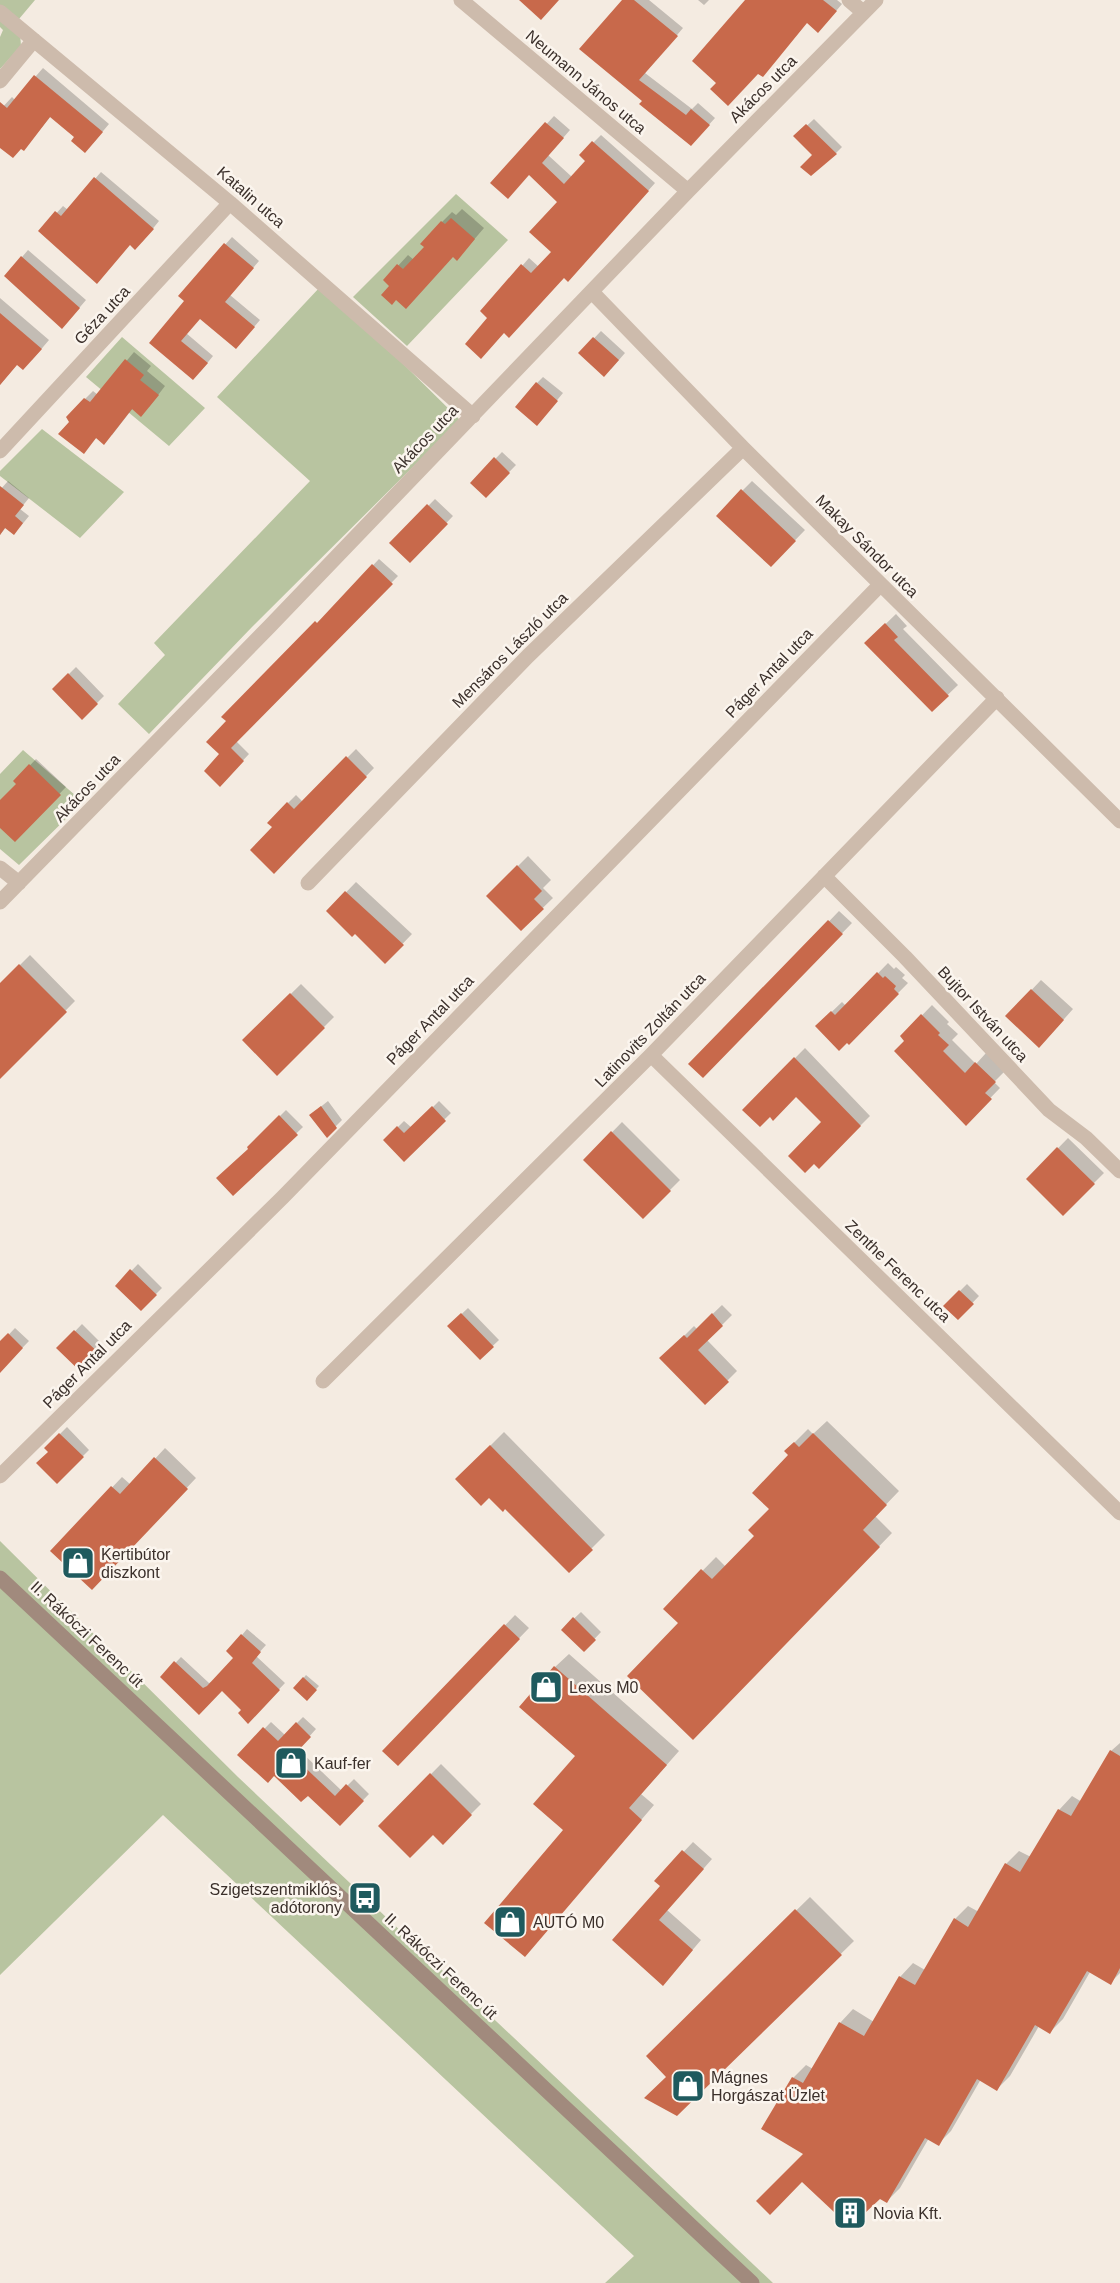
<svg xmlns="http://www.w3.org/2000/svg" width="1120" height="2283" viewBox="0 0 1120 2283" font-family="Helvetica,sans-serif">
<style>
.green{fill:#b8c4a0}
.shadow{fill:#0003}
.building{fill:#c8694b}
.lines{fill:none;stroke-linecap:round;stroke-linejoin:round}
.minor{stroke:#cdbbac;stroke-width:15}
.secondary{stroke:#a18a7d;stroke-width:15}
.labels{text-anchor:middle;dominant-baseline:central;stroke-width:5;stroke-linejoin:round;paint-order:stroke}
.street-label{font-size:16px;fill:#3b302b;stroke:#fbf5ee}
.poi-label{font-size:16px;fill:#3b302b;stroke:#fbf5ee;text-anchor:start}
</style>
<rect width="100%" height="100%" fill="#f4ebe1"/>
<path class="green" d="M0,0H35L19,19L21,46L0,69V37L3,30L0,27Z
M456,194L508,240L407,346L353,297Z
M320,287L371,332L460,420L252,627L149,734L118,704L165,655L154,643L310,481L217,397Z
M122,337L205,408L169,446L86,377Z
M42,429L124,492L80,538L0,476V471Z
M23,750L83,802L19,865L0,849V774Z
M0,1541L238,1777L773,2283H605L634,2256L163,1815L0,1975Z"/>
<path class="shadow" d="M624,0H649L683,28L645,73L692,109L698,103L715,118L697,138L644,101L581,49Z
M698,0H709L704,5Z
M747,0H837L842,4L825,24L808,21L758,72L718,82Z
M43,68L109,124L93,143L76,137L51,116L24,149L0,146V110L12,97L15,100Z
M554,116L570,130L548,155L572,177L587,160L581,155L601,135L655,183L575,273L564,276L490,318L522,266L529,258L539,267L553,252L559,201L529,174L492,183Z
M814,119L842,147L836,153L814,155L796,136Z
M101,172L159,221L142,242L130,244L41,230L63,206L68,210Z
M462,209L484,228L466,249L391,285L385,280L408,255L414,260L426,247L423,244L442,222L452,212L456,215Z
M232,237L259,261L230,295L260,320L242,341L201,317L186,333L213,356L200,372L151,343L186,301L180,296Z
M28,250L86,300L69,320L6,276Z
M0,298L49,340L32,360L18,363L0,385Z
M601,331L625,353L611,369L580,353Z
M134,352L151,366L147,371L165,386L149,407L133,408L112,435L97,437L84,452L71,422L85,399L93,391L98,395Z
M543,377L563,393L543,417L537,383Z
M502,452L516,465L486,496L472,483Z
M8,481L29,498L20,509L29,516L20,527H6L0,535V490Z
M752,481L805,530L771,565L742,491Z
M435,499L453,516L410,561L392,543Z
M379,559L398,576L236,741L249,754L220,785L222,754L228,721L223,717L324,617Z
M896,614L907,626L903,629L958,685L932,710L866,643Z
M76,667L104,696L82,718L54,689Z
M356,749L374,768L274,872V827L269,822L296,795L303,802Z
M36,759L66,787L15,840L0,825V802L18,784L15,781Z
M528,856L551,880L543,888L553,898L521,929L488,896Z
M356,882L412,934L385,962L355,932L328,911Z
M839,911L852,923L703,1076L765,988Z
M30,955L75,1001L0,1077V985Z
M888,963L894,969L896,967L905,975L902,978L908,983L849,1043L817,1026L842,1002L846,1006Z
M1041,980L1073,1009L1049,1036L1007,1016Z
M301,984L334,1017L277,1074L244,1040Z
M932,1005L949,1022L947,1024L958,1034L952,1040L976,1064L986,1053L1005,1071L994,1082L1000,1088L966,1123L902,1036Z
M805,1048L870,1116L819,1167L823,1122L796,1095L770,1115L744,1110Z
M328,1101L342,1120L327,1135L318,1109Z
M439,1101L451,1113L404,1159L385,1140L404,1121L412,1128Z
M286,1110L303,1127L233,1194L250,1148L249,1147Z
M622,1122L680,1180L643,1217L585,1160Z
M1068,1138L1104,1173L1063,1214L1028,1179Z
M138,1264L162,1288L141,1309L117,1286Z
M967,1284L979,1296L958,1318L945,1306Z
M722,1305L732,1315L707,1340L737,1371L705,1403L662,1358L694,1326L697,1329Z
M468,1308L499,1340L480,1358L449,1326Z
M82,1324L106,1348L83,1371L59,1348Z
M15,1328L29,1341L0,1371V1344Z
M827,1421L899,1491L875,1516L892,1533L693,1738L680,1623L665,1609L716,1557L726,1567L756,1536L771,1509L791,1455L786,1451L808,1429L813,1434Z
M67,1427L89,1450L57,1482L50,1452L46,1448Z
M504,1432L605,1535L569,1571L505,1507L489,1496L457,1479Z
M165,1448L196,1478L102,1578L52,1551L122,1477L131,1485Z
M581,1612L601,1632L584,1650L563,1629Z
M515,1615L529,1628L398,1764L384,1751Z
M247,1629L266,1645L256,1656L285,1683L248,1722L244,1709L222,1689L199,1713L162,1677L181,1657L209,1683L214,1681L236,1658L242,1635Z
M569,1654L679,1751L641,1794L654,1805L525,1955L565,1829L577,1756L555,1667Z
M306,1675L319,1686L307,1699L295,1688Z
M303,1717L316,1729L298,1749L342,1791L354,1779L369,1794L340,1824L308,1794L239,1755L271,1722L285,1735Z
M1120,1743V1973L1110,1983L1090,1972L1063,2019L1050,2032L1039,2026L1010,2076L997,2089L981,2079L951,2131L938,2144L929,2138L900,2188L887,2201L805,2153L793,2078L806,2065L813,2069L840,2023L853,2009L874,2022L900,1977L913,1963L925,1970L955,1919L968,1906L979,1912L1006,1864L1019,1851L1031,1857L1059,1810L1072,1796L1082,1802L1111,1751Z
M441,1764L481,1804L443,1842L433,1833L380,1826Z
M693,1842L712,1859L667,1910L701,1940L672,1974L614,1940L662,1886L656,1881Z
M810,1897L854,1941L677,2114L668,2077L648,2056Z"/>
<path class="building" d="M519,0H559L541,20Z
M622,0H634L678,36L639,80L686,115L691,109L710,125L691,146L639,104L642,101L579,49Z
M745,0H823L837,11L818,33L807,23L763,77L758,74L728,106L710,89L716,83L692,61Z
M34,75L103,132L85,153L71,141L74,137L50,117L24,151L21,149L13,158L0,148V102L7,108Z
M545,122L564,138L542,163L564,184L585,161L579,155L592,141L649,191L568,282L564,278L509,338L504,333L481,359L465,344L487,318L480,311L521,264L531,273L551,252L529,232L557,202L529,175L508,199L490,183Z
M806,124L837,154L811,176L800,167L812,155L793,136Z
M94,177L154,229L135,250L130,245L97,284L38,231L55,211L61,216Z
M451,218L475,239L457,261L453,257L406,309L396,300L392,305L381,295L389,286L383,280L397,264L403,269L424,247L420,244L441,221L445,224Z
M224,243L254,268L225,302L255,327L236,349L200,319L181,341L208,363L193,380L149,343L184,301L178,296Z
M21,256L80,308L62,329L4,276Z
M0,313L42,349L23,370L17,365L0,385Z
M593,337L619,360L604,377L578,353Z
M125,359L144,375L140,380L159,395L141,417L132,409L104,445L96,438L84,454L58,434L69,422L66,417L84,398L90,402Z
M536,382L558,401L537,426L515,407Z
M494,457L510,473L486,498L470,483Z
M0,486L24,505L15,516L23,523L14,535L5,528L0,535Z
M741,489L796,541L771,567L716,516Z
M427,504L448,524L410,563L389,543Z
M372,564L393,584L231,748L244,761L220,787L204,771L219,754L206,742L226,721L221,717L315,621L317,623Z
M885,623L898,637L894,640L949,696L932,712L864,643Z
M68,673L98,704L82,720L52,689Z
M346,756L367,777L274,874L250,850L272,827L267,823L287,802L294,809Z
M29,764L61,795L15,842L0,828V800L16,784L13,781Z
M517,865L542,891L534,899L544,909L521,931L486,896Z
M345,891L404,945L385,964L355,934L352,937L326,911Z
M828,920L843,934L703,1078L688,1064Z
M19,964L67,1012L0,1079V983Z
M877,972L883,978L885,976L896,986L894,989L899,994L849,1045L847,1043L839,1051L815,1026L831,1011L835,1015Z
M1031,989L1064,1020L1039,1048L1005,1016Z
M290,993L325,1028L277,1076L242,1040Z
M921,1014L940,1033L938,1035L949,1045L943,1051L965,1073L975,1062L996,1082L985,1093L992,1099L966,1126L894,1051L904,1041L900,1036Z
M794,1057L861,1126L819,1169L814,1164L805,1173L788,1156L821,1122L796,1097L773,1121L770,1117L760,1127L742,1110Z
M321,1106L337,1128L327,1138L309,1115Z
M432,1106L446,1121L404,1162L383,1140L397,1126L404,1133Z
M279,1115L298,1135L233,1196L216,1178L248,1149L247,1147Z
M611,1131L671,1191L643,1219L583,1160Z
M1057,1147L1095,1184L1063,1216L1026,1179Z
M130,1269L157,1295L141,1311L115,1286Z
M959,1290L974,1304L958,1320L943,1306Z
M461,1313L494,1347L480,1360L447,1326Z
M712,1313L723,1326L698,1350L729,1382L705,1405L659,1358L684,1335L687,1338Z
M74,1330L101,1355L83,1374L56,1348Z
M8,1333L23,1348L0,1373V1341Z
M59,1433L84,1457L57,1484L36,1463L48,1452L44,1448Z
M813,1433L887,1505L863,1530L880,1547L693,1740L627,1676L678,1623L663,1609L701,1569L712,1579L754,1536L748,1530L769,1509L752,1493L788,1455L784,1451L794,1442L799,1447Z
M490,1445L593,1550L569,1573L505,1509L503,1512L489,1498L481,1506L455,1479Z
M154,1457L188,1489L92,1590L50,1551L111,1486L120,1494Z
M573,1617L596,1640L584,1652L561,1630Z
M504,1624L520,1639L398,1766L382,1751Z
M241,1634L261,1652L252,1663L280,1690L248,1724L238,1713L241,1710L222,1691L199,1715L160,1677L174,1661L203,1688L207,1686L233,1658L226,1651Z
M554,1666L667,1765L629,1808L642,1820L525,1957L484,1923L563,1830L533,1804L575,1756L519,1707Z
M303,1677L317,1690L307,1701L293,1688Z
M296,1722L311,1737L293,1756L335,1796L346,1784L364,1801L340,1826L308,1796L301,1802L274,1776L268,1783L237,1755L263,1727L278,1741Z
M1110,1750L1120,1756V1968L1111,1985L1087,1971L1050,2034L1035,2025L997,2091L977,2079L939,2146L925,2138L887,2203L880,2199L850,2227L802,2182L770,2215L756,2201L803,2154L761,2129L792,2077L803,2083L839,2022L864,2036L899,1976L915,1985L954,1918L968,1927L1005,1863L1020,1872L1058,1809L1071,1816Z
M430,1773L472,1815L443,1845L433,1835L410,1858L378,1826Z
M682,1850L704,1869L659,1920L693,1950L663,1986L612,1940L660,1886L654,1881Z
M795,1909L842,1955L677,2116L644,2098L666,2077L646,2056Z"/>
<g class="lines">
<path class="minor" d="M461,0L688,191
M849,0L863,12
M0,12L230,203L473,416
M0,81L34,40
M592,292L743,448L1120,821
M0,451L230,203
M0,868L19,883
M824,876L905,957L1049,1110L1086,1138L1120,1171
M308,883L528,656L743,448
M0,902L269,627L688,191L876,0
M651,1055L1120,1513
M323,1381L651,1055L997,698
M0,1476L283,1197L880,585"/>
<path class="secondary" d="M0,1578L752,2283"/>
</g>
<defs>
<g id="shop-square" transform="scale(1.725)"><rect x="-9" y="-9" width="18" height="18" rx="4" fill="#1f5a5e" stroke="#fbf5ee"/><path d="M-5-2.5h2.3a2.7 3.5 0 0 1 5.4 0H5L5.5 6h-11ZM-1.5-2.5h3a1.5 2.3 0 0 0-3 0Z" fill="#fff"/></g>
<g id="bus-square" transform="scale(1.725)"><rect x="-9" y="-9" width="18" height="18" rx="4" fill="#1f5a5e" stroke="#fbf5ee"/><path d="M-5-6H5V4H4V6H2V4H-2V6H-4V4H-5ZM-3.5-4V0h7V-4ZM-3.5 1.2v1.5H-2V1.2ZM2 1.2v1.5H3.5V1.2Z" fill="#fff"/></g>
<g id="building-square" transform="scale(1.725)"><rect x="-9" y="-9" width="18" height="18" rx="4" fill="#1f5a5e" stroke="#fbf5ee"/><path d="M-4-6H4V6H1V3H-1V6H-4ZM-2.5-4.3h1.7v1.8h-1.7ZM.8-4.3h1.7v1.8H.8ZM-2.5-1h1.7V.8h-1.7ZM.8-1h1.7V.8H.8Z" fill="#fff"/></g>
</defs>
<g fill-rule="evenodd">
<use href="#shop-square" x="78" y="1563"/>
<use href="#shop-square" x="546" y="1687"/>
<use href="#shop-square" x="291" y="1763"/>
<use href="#bus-square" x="365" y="1898"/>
<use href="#shop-square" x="510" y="1922"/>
<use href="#shop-square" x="688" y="2086"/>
<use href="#building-square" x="850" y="2213"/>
</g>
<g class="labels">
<g class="street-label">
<text transform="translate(586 82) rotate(40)">Neumann János utca</text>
<text transform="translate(763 89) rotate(-45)">Akácos utca</text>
<text transform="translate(251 197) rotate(41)">Katalin utca</text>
<text transform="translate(102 315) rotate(-47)">Géza utca</text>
<text transform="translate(425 439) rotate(-46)">Akácos utca</text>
<text transform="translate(867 546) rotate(45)">Makay Sándor utca</text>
<text transform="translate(510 650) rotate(-45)">Mensáros László utca</text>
<text transform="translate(769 673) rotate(-46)">Páger Antal utca</text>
<text transform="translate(87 788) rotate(-46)">Akácos utca</text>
<text transform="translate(983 1014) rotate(47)">Bujtor István utca</text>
<text transform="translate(430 1020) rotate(-46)">Páger Antal utca</text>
<text transform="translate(650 1030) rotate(-46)">Latinovits Zoltán utca</text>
<text transform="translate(898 1271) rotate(44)">Zenthe Ferenc utca</text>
<text transform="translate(87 1364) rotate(-45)">Páger Antal utca</text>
<text transform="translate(87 1634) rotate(43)">II. Rákóczi Ferenc út</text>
<text transform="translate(441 1966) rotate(43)">II. Rákóczi Ferenc út</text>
</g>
<g class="poi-label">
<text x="101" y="1554">Kertibútor<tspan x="101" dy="18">diszkont</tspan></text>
<text x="569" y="1687">Lexus M0</text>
<text x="314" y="1763">Kauf-fer</text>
<text x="342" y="1889" text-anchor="end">Szigetszentmiklós,<tspan x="342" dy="18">adótorony</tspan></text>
<text x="533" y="1922">AUTÓ M0</text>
<text x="711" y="2077">Mágnes<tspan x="711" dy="18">Horgászat Üzlet</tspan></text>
<text x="873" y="2213">Novia Kft.</text>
</g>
</g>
</svg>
